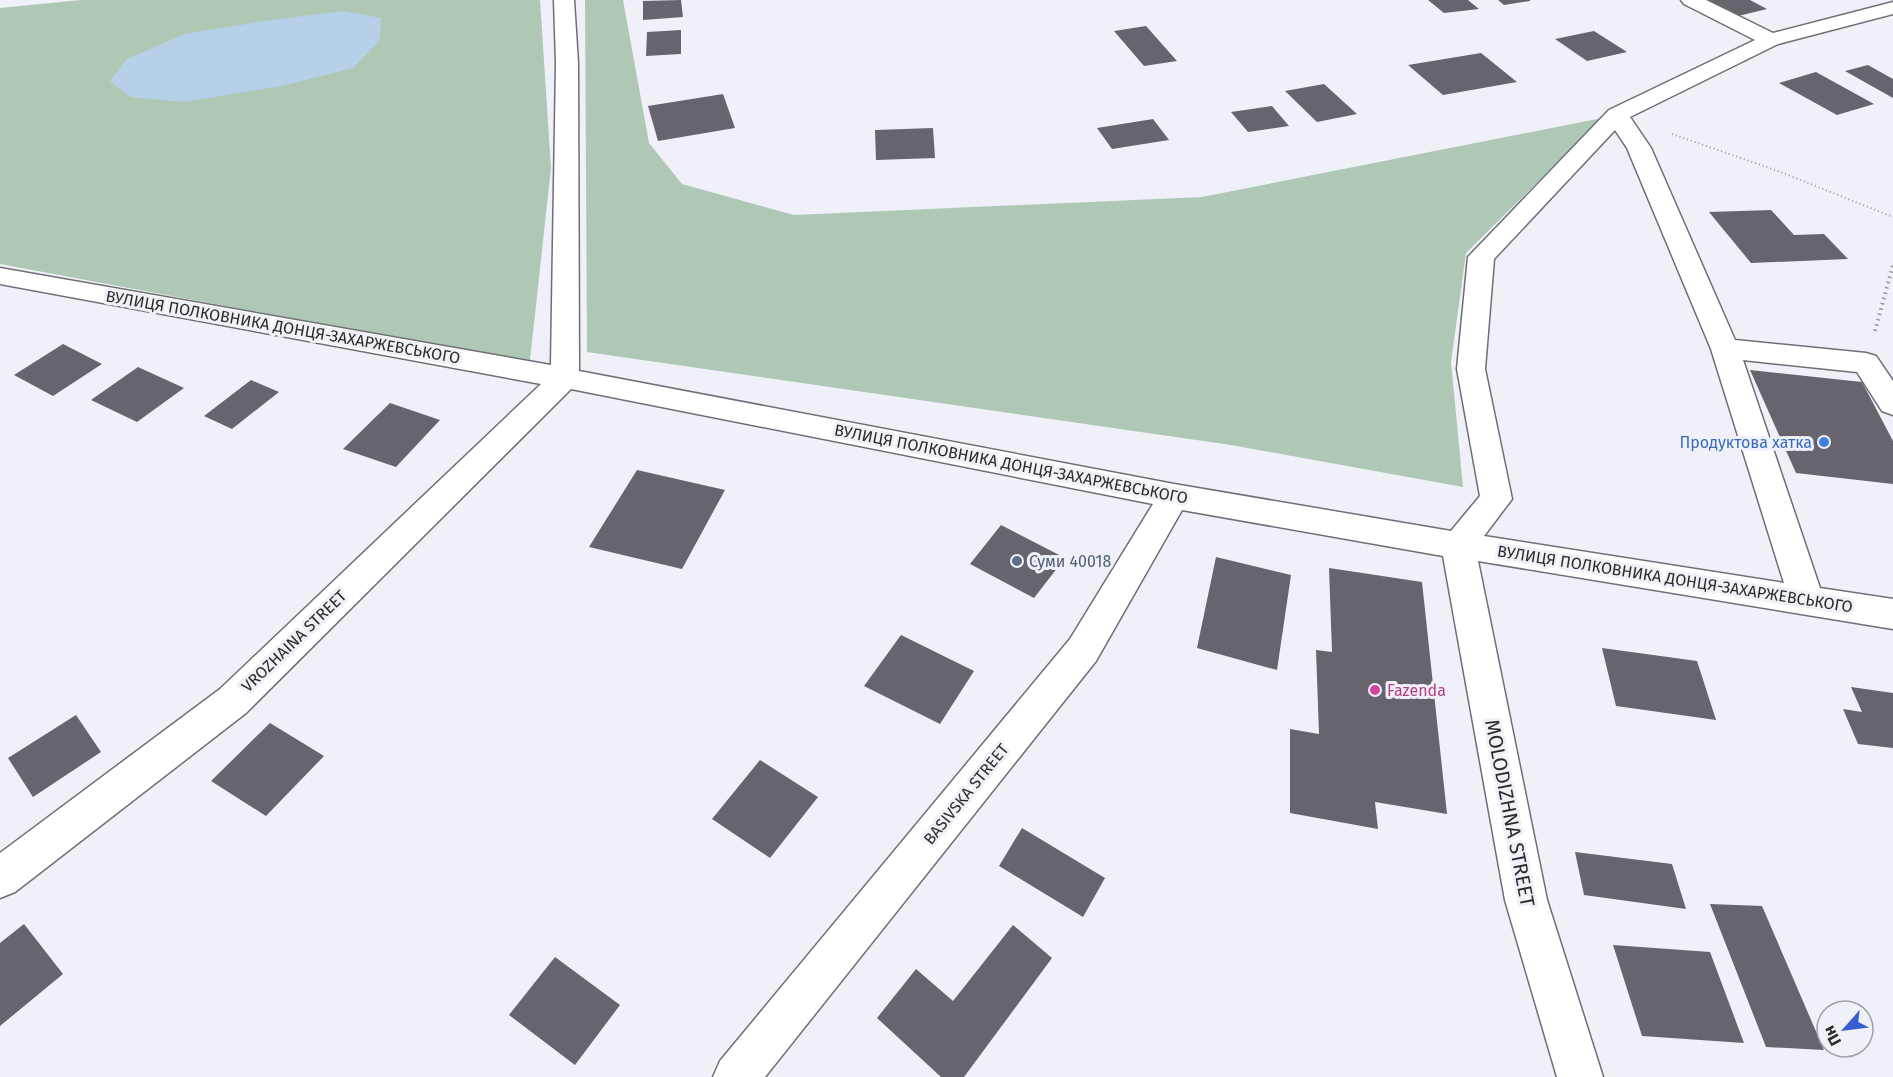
<svg xmlns="http://www.w3.org/2000/svg" width="1893" height="1077" viewBox="0 0 1893 1077" font-family="'Fira Sans',sans-serif">
<style>
.green{fill:#aec8b5}
.water{fill:#b6d0e7}
.building{fill:#66656d}
.lines{fill:none;stroke-linecap:round;stroke-linejoin:round}
.minor-casing{stroke:#6f6e76;stroke-width:3}
.path-far1{stroke:#97979d;stroke-width:2;stroke-dasharray:1 3;stroke-linecap:butt}
.path{stroke:#97979d;stroke-width:4;stroke-dasharray:1.5 4;stroke-linecap:butt}
.minor{fill:#fff;fill-rule:evenodd}
.shop-dot{fill:#3f7fe0;stroke:#f0f0f8;stroke-width:2}
.service-dot{fill:#5c6f8a;stroke:#f0f0f8;stroke-width:2}
.hotel-dot{fill:#d1479c;stroke:#f0f0f8;stroke-width:2}
.labels{text-anchor:middle;dominant-baseline:central;stroke-width:6;stroke-linejoin:round;paint-order:stroke}
.street-label{font-size:16px;fill:#2b2b2e;stroke:#f0f0f8}
.shop-label{font-size:16px;fill:#366cbe;stroke:#f0f0f8;text-anchor:end}
.service-label{font-size:16px;fill:#4e5e75;stroke:#f0f0f8;text-anchor:start}
.hotel-label{font-size:16px;fill:#b23c85;stroke:#f0f0f8;text-anchor:start}
.near-street-label{font-size:20px;fill:#2b2b2e;stroke:#f0f0f8}
</style>
<rect width="100%" height="100%" fill="#f0f0f8"/>
<path class="green" d="M81,0H540L551,168L530,360L494,356L0,264V8Z
M585,0H623L649,143L682,184L794,215L1202,197L1602,118L1466,253L1451,362L1463,487L1231,445L587,352Z"/>
<path class="water" d="M344,11L381,18L380,40L353,68L282,86L184,102L130,97L110,81L127,59L185,34L271,20Z"/>
<path class="building" d="M681,0L683,17L643,20V1Z
M1428,0H1468L1479,9L1444,13Z
M1498,0H1530V1L1504,5Z
M1703,0H1750L1767,9L1734,17Z
M1146,26L1177,61L1144,66L1114,31Z
M681,30V54L646,56L647,32Z
M1594,31L1627,52L1587,61L1555,39Z
M1481,53L1517,82L1443,95L1408,65Z
M1868,65L1893,79V98L1845,71Z
M1816,72L1874,104L1837,115L1779,83Z
M1324,84L1357,114L1317,122L1285,91Z
M723,94L735,128L658,141L648,106Z
M1272,106L1289,126L1248,132L1231,112Z
M1153,119L1169,140L1112,149L1097,128Z
M933,128L935,158L876,160L875,130Z
M1771,210L1794,235L1824,234L1848,259L1751,263L1709,212Z
M63,344L102,364L53,396L14,375Z
M138,367L184,388L137,422L91,400Z
M1750,370L1862,382L1893,441V484L1796,473Z
M251,380L279,392L232,429L204,416Z
M390,403L440,420L396,467L343,449Z
M637,470L725,490L682,569L589,547Z
M1001,525L1065,558L1034,598L970,564Z
M1216,557L1291,575L1277,670L1197,648Z
M1329,568L1422,582L1447,814L1375,802L1378,829L1290,813V729L1319,734L1316,650L1332,652Z
M901,635L974,671L940,724L864,686Z
M1602,648L1697,661L1716,720L1616,706Z
M1851,687L1893,693V748L1858,744L1843,709L1862,712Z
M76,715L101,752L33,797L8,758Z
M270,723L324,756L266,816L211,781Z
M760,760L818,797L770,858L712,819Z
M1022,828L1105,878L1083,917L999,866Z
M1575,852L1672,864L1686,909L1584,895Z
M1710,904L1762,906L1824,1050L1766,1047Z
M24,924L63,974L0,1026V943Z
M1013,925L1052,958L964,1077H941L877,1018L916,969L953,1001Z
M1613,945L1710,952L1744,1043L1642,1036Z
M555,957L620,1005L575,1065L509,1015Z"/>
<g class="lines">
<g class="minor-casing">
<path id="minor" d="M554,0H574L578,63L579,371L1174,484L1451,531L1480,496L1457,369L1468,257L1609,110L1755,40L1684,4L1681,0H1706L1773,33L1893,2V14L1778,44L1630,117L1651,148L1735,340L1866,353L1876,356L1893,381V415L1882,411L1857,372L1743,360L1820,588L1893,599V629L1478,561L1547,900L1603,1077H1557L1505,900L1443,556L1182,510L1096,661L765,1077H713L720,1061L1070,639L1153,504L571,389L246,713L15,892L0,898V853L220,689L541,384L0,284V268L551,365L556,63ZM1615,130L1627,148L1711,349L1784,583L1484,536L1512,499L1485,369L1494,259Z"/>
</g>
<path class="path-far1" d="M1672,134L1778,171L1893,217"/>
<path class="path" d="M1875,331L1893,265"/>
<use href="#minor" class="minor"/>
</g>
<circle class="shop-dot" cx="1824" cy="442" r="6"/>
<circle class="service-dot" cx="1017" cy="561" r="6"/>
<circle class="hotel-dot" cx="1375" cy="690" r="6"/>
<g class="labels">
<g class="street-label">
<text transform="translate(283 327) rotate(10)">ВУЛИЦЯ ПОЛКОВНИКА ДОНЦЯ-ЗАХАРЖЕВСЬКОГО</text>
<text transform="translate(1011 464) rotate(11)">ВУЛИЦЯ ПОЛКОВНИКА ДОНЦЯ-ЗАХАРЖЕВСЬКОГО</text>
<text transform="translate(1675 579) rotate(9)">ВУЛИЦЯ ПОЛКОВНИКА ДОНЦЯ-ЗАХАРЖЕВСЬКОГО</text>
<text transform="translate(294 641) rotate(-44)">VROZHAINA STREET</text>
<text transform="translate(966 794) rotate(-51)">BASIVSKA STREET</text>
</g>
<g class="shop-label">
<text x="1812" y="442">Продуктова хатка</text>
</g>
<g class="service-label">
<text x="1029" y="561">Суми 40018</text>
</g>
<g class="hotel-label">
<text x="1387" y="690">Fazenda</text>
</g>
<g class="near-street-label">
<text transform="translate(1510 813) rotate(79)">MOLODIZHNA STREET</text>
</g>
</g>
<g transform="translate(1845 1029) rotate(242)"><circle r="28" fill="#f0f0f8" stroke="#a1a1a7" stroke-width="1.5"/>
<path d="M0-4.5L10 22L0 15L-10 22Z" fill="#385dce"/>
<text y="-9" font-size="16" font-weight="bold" text-anchor="middle" fill="#2b2b2e">Пн</text>
</g>
</svg>
